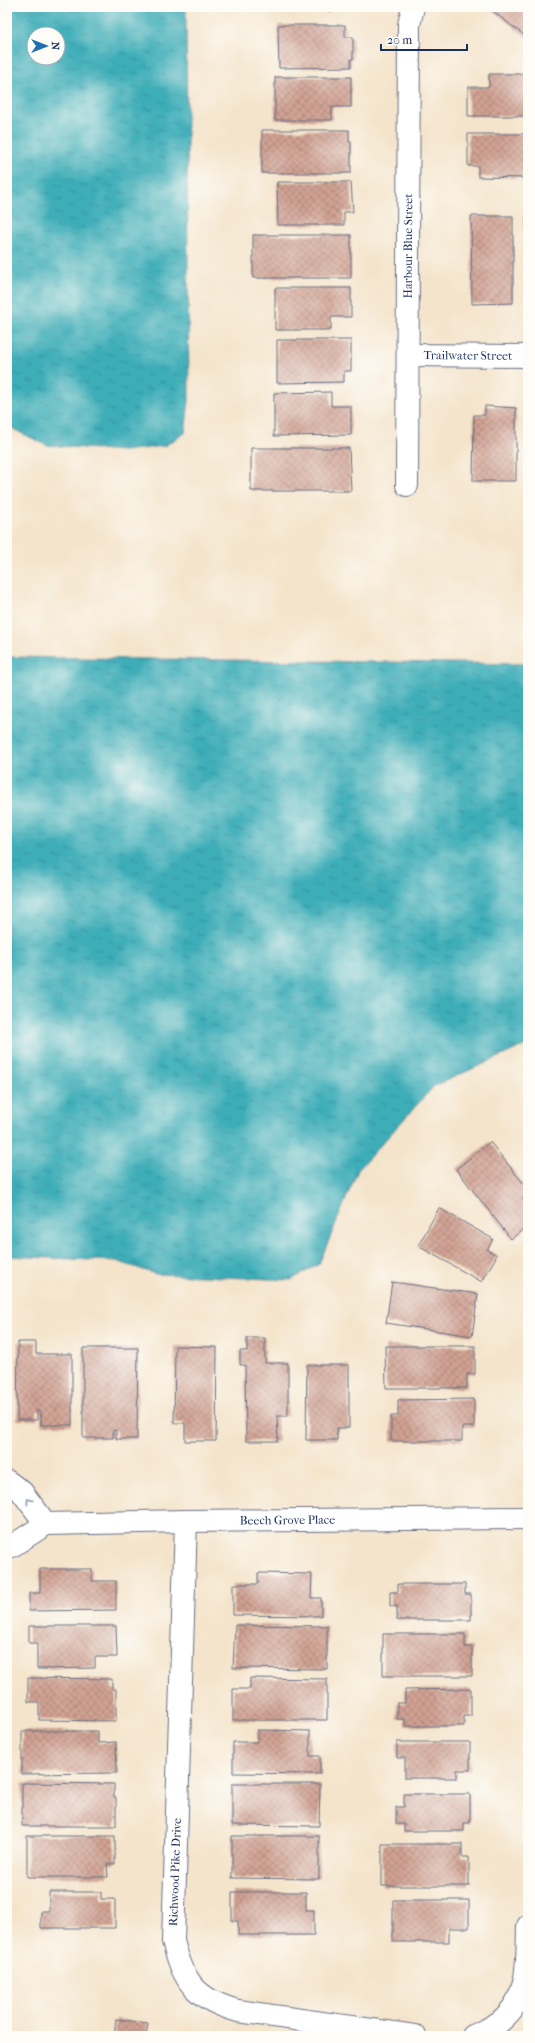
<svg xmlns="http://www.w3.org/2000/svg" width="535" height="2043" viewBox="0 0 535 2043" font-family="'IM FELL French Canon',serif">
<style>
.water{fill:url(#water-ripples);stroke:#2c6e8b;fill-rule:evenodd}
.building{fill:url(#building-cross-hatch)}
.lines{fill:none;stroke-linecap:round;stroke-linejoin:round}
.minor-casing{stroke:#676e84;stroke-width:24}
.minor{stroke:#fff;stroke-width:22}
.oneway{stroke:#8d97ae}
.labels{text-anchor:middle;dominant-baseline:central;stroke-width:3.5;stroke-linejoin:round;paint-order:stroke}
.street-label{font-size:12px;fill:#1b2f5e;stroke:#fdfcf7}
</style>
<defs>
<pattern id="water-ripples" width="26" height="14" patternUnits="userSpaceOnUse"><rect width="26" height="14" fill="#3dadb8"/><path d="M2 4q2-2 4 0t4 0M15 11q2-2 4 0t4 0" fill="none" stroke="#328d99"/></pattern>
<pattern id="building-cross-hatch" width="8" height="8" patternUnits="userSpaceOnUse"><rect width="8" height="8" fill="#d1a293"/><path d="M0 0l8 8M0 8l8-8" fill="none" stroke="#a9847b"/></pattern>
</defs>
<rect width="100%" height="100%" fill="#fdfcf7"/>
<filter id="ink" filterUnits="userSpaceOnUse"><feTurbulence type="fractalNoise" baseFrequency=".025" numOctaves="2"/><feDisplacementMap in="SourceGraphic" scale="8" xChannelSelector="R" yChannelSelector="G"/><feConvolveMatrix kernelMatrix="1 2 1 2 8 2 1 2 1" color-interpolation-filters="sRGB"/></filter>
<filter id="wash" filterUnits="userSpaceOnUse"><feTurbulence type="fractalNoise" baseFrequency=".012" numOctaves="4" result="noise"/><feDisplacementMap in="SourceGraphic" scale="16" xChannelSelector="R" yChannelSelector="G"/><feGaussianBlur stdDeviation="0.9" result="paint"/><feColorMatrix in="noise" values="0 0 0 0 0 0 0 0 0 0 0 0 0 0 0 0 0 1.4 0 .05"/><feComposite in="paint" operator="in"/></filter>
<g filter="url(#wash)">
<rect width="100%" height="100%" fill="#f4e4cb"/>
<path class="water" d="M7,7H186L189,401L185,433L164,446L123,451L46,445L13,429L7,420ZM34,34H58V58H34Z
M7,657L528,664V1044L434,1086L358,1170L319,1264L291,1280L156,1274L116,1261L7,1256Z"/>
<g id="blocks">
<path class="building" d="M313,7H333L331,12Z
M487,7H528V38Z
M278,25H345V37H353V59H351V67L279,68Z
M489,74H528V116H468V87H489Z
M275,77H351V107H332V120H275Z
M262,130H349V142H351V173H262Z
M468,134H528V178L478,177V166H468Z
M277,182H351L353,212H344V225H278Z
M471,216H513V303L472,304Z
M526,216H528V279H527Z
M253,235H351V278H253Z
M275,288H351V317H331V330H275Z
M277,340H351V371H344V382L277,383Z
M331,392V406H351V435L274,436V393Z
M485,406L516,408V481H473L474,415H485Z
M251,448H349L351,491H251Z
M490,1142L528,1189V1195L523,1198L528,1204V1226L511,1239L456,1169Z
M439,1208L493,1239L487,1250L497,1255L482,1282L418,1246Z
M392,1282L478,1294L472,1336L386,1323Z
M247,1338H265V1363H288V1416H277L278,1441H246L245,1365H240V1351H247Z
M18,1342H36V1354H72V1425H41V1411H37V1420H17Z
M175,1346L217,1347L216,1441H185V1423H174Z
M385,1346H475V1374H467V1388H386Z
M83,1348H138L137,1439H116V1430H113V1438H83Z
M307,1365H349V1428H337V1440H306Z
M474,1399V1427H462V1441H391V1416H398V1400Z
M40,1569H92V1581H116V1610L29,1611V1593H40Z
M258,1573L312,1574L311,1598H321V1616L233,1615V1584H258Z
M398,1584H465V1594H471V1620H397V1606H390V1592H398Z
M235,1625L327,1626V1669L233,1668Z
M29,1626H116L117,1657H95V1668L37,1669V1643H29Z
M383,1634H465V1647H472V1676H383Z
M28,1678L112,1679V1689H116V1721L39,1720V1702H28Z
M250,1678L327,1679V1720H233V1689H250Z
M471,1689V1716H464V1726H405V1719H397V1703H405V1690Z
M257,1730L310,1731V1756H320V1774L233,1773V1742H257Z
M22,1731H98V1743L116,1742L117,1773L22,1774Z
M397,1742H470V1770H457V1778H405V1758H397Z
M22,1783L114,1784V1797H116V1826H22Z
M232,1784H320L319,1826L232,1825Z
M404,1794H470V1823H464V1831H404V1824H396V1807H404Z
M27,1836H115V1864H107L108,1877H27Z
M232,1836H319V1879L232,1878Z
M382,1844H462V1857H469V1886H382Z
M49,1892H101V1899H115V1928H41V1911H49Z
M232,1892H306V1910H314V1935H238V1921H232Z
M393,1900H469V1928H449V1942H393Z
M116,2019L148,2023L146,2036H114Z"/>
</g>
</g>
<g filter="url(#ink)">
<use href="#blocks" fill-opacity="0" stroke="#676e84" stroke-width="1"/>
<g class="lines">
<g class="minor-casing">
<g id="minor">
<path id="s1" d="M408,355L528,356"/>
<path id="s2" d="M407,485L409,25L413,7"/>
<path d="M7,1481L22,1492L46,1524"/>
<path d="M186,1521L173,1941C184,1982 195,1999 238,2011L415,2036"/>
<path id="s3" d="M7,1547L12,1546L46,1524L186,1521L528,1518"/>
<path d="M473,2036C484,2031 497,2026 505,2017C530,1994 527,1957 528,1926"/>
</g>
</g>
<use href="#minor" class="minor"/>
</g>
<defs><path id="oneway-chevron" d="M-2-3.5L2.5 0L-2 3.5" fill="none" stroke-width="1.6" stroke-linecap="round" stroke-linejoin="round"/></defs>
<use class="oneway" href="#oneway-chevron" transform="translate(29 1501) rotate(-126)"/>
</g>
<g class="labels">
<g class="street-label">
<text stroke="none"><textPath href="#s2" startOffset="239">Harbour Blue Street</textPath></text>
<text stroke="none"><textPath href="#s1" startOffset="60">Trailwater Street</textPath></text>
<text stroke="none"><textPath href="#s3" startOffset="287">Beech Grove Place</textPath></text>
<text transform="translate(175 1872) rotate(-88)">Richwood Pike Drive</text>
</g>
</g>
<rect width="535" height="2043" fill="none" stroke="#fdfcf7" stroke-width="24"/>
<g transform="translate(46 46) rotate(90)"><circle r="19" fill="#fdfcf7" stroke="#a3aaba"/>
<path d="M0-3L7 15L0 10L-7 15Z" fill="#1f6fb2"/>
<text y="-6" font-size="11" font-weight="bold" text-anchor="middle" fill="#1b2f5e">N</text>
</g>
<path d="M381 44v6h86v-6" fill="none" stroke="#1b2f5e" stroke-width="2"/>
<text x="387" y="44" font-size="12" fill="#1b2f5e" stroke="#fdfcf7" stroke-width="3" paint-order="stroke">20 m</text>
</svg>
